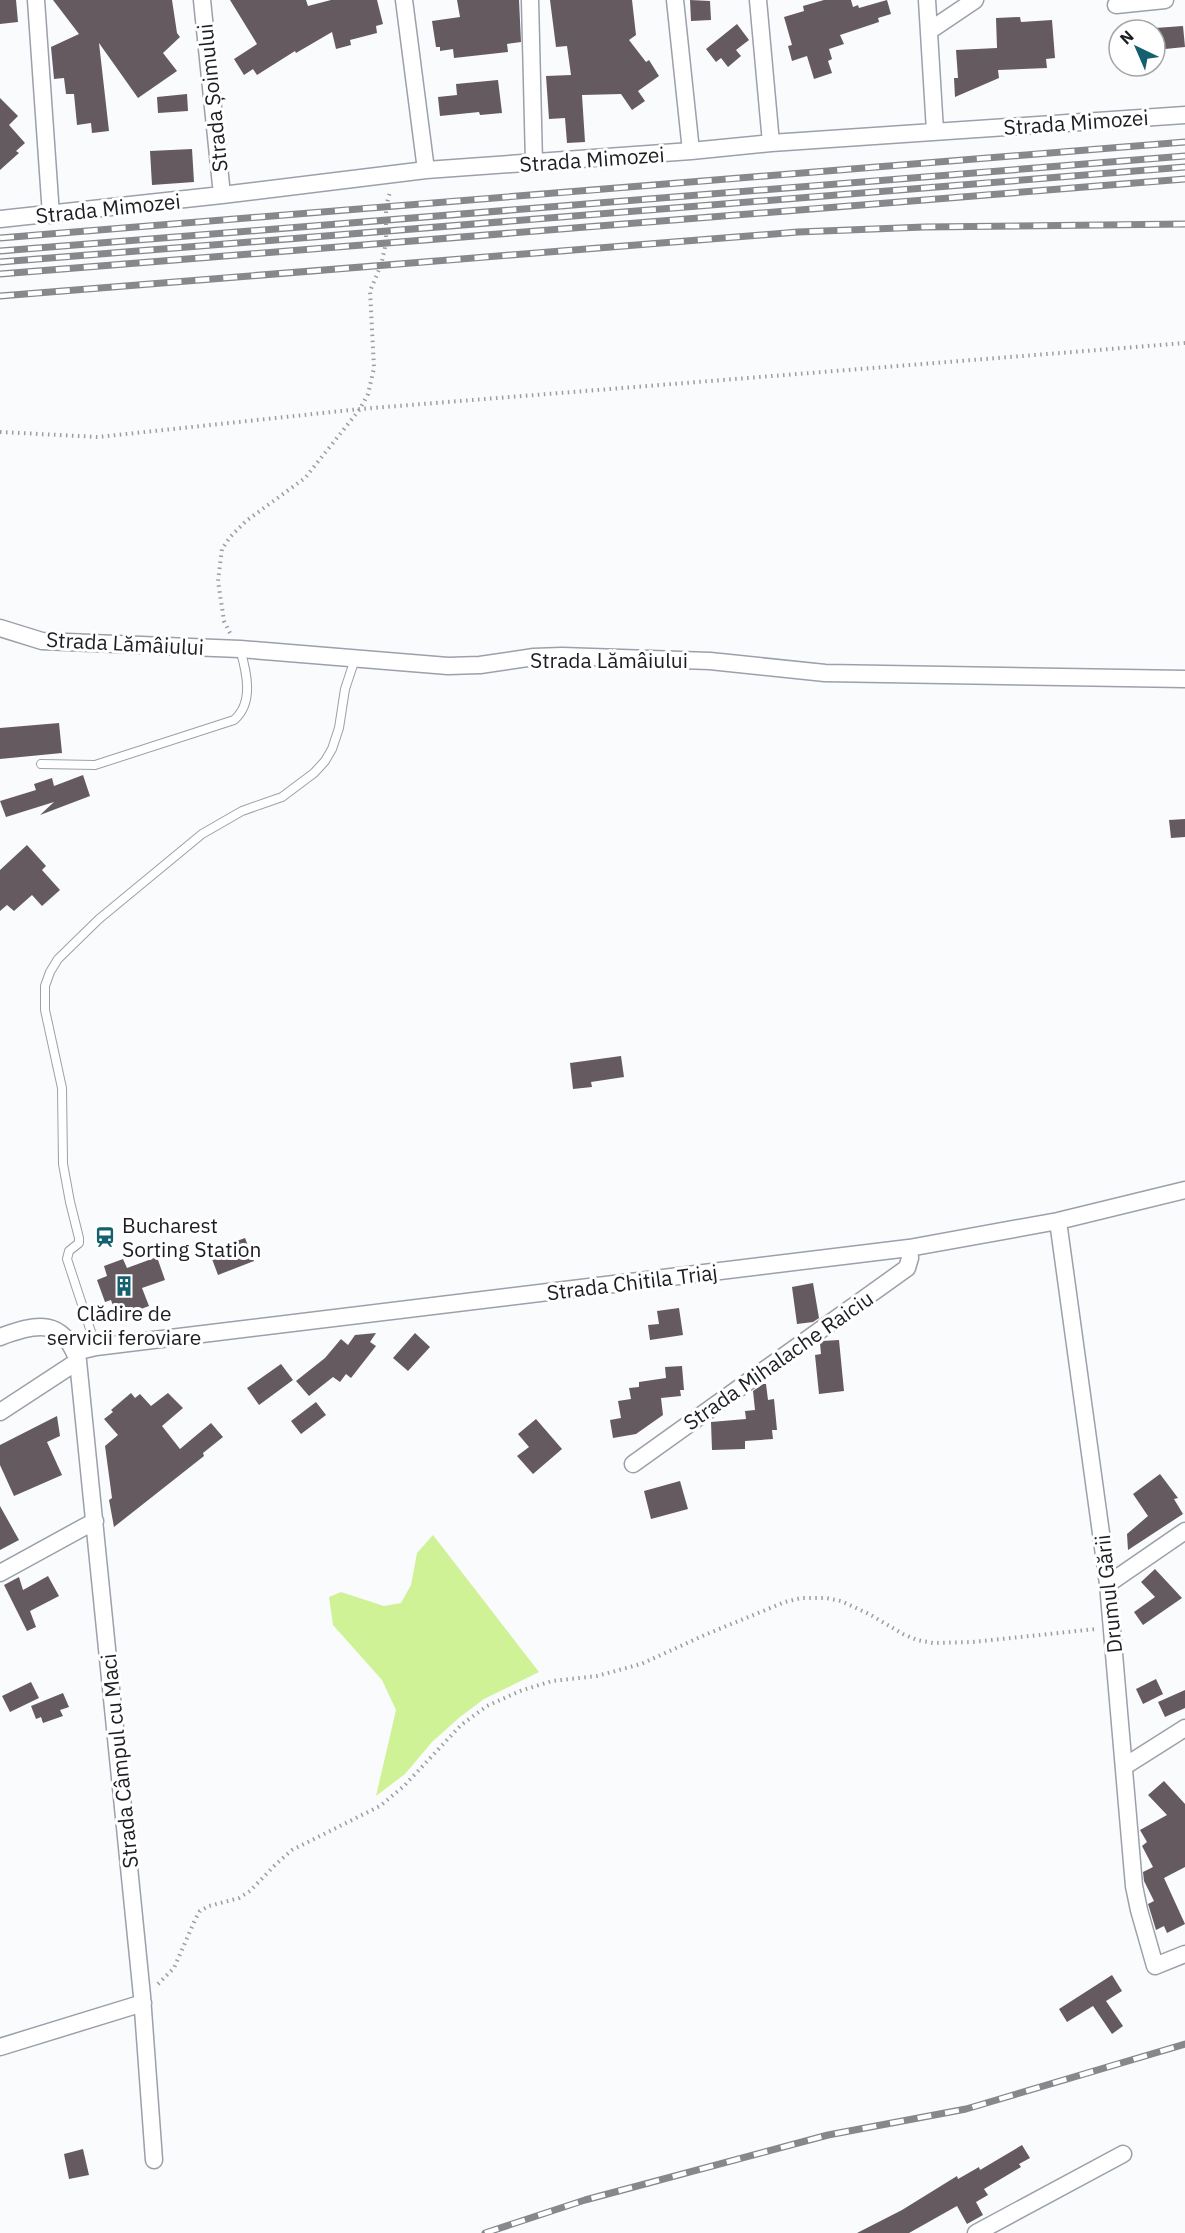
<svg xmlns="http://www.w3.org/2000/svg" width="1185" height="2233" viewBox="0 0 1185 2233" font-family="'IBM Plex Sans',sans-serif">
<style>
.green{fill:#cff297}
.building{fill:#645a60}
.lines{fill:none;stroke-linecap:round;stroke-linejoin:round}
.service-casing{stroke:#9ba0aa;stroke-width:10}
.minor-casing{stroke:#9ba0aa;stroke-width:19}
.path{stroke:#9c9da0;stroke-width:4;stroke-dasharray:1.5 4.5;stroke-linecap:butt}
.service{stroke:#fff;stroke-width:8}
.minor{stroke:#fff;stroke-width:16}
.rail-casing{stroke:#87888b;stroke-width:7}
.rail{stroke:#fff;stroke-width:4.5;stroke-dasharray:14;stroke-linecap:butt}
.labels{text-anchor:middle;dominant-baseline:central;stroke-width:6;stroke-linejoin:round;paint-order:stroke}
.street-label{font-size:21px;fill:#1d1e22;stroke:#fff}
.poi-label{font-size:21px;fill:#1d1e22;stroke:#fff;text-anchor:start}
</style>
<rect width="100%" height="100%" fill="#fafbfd"/>
<path class="green" d="M433,1535L539,1672L484,1699L460,1717L432,1742L405,1774L376,1796L396,1710L382,1680L333,1625L329,1597L341,1592L384,1606L401,1603L411,1585L417,1553Z"/>
<path class="building" d="M0,0H16L18,22L0,24Z
M53,0H172L177,33L180,37L163,53L177,71L138,98L99,43L109,131L92,133L91,123L77,125L74,94H66L64,78L54,79L51,47L79,34Z
M230,0H306L308,6L331,0H377L383,24L376,26L377,33L350,40L351,45L336,49L332,32L296,53L295,51L257,75L253,69L244,75L234,59L257,44Z
M457,0H519L521,42L507,44L508,52L454,58L453,49L440,51V47H436L432,21L460,17Z
M550,0H632L636,35L629,40L646,62L649,60L659,76L638,91L645,101L632,110L621,94L582,95L585,142L567,143L565,118L549,119L546,76L571,75L567,46L556,47Z
M690,0L710,1L711,20L691,21Z
M824,0H851L853,7L858,5L859,8L887,0L891,14L878,18L879,22L840,35L844,44L829,49L832,59L828,61L832,73L814,79L807,56L792,61L788,46L792,45L784,17L804,11L803,6Z
M1020,17L1021,22L1052,20L1055,58L1046,59L1047,68L998,70L999,78L955,97L954,78H958L956,50L997,48L996,18Z
M737,24L749,40L736,50L741,56L728,67L721,58L716,62L706,49Z
M1183,26L1185,47L1155,50V28Z
M498,80L502,113L480,115L479,112L440,116L438,97L457,95L456,84Z
M187,94L188,111L158,113L157,97Z
M0,98L18,116L9,125L25,143L16,151L19,153L0,170Z
M192,149L194,182L152,185L150,151Z
M59,723L62,753L0,759V728Z
M83,775L90,796L40,815L54,802L6,817L0,801L36,790L34,784L52,778L54,786Z
M1185,819V837L1171,838L1169,820Z
M27,845L46,866L42,870L60,890L42,906L32,895L14,911L7,905L0,911V870Z
M621,1056L624,1077L591,1082L592,1087L573,1089L570,1063Z
M245,1238L254,1261L218,1275L209,1251Z
M157,1257L165,1280L142,1288L149,1306L117,1318L111,1300L105,1302L97,1280L107,1276L104,1266L123,1259L127,1268Z
M813,1283L819,1318L813,1322L797,1324L792,1287Z
M679,1308L683,1335L650,1340L648,1325L659,1324L657,1311Z
M376,1333L370,1342L376,1346L351,1378L346,1374L340,1382L333,1377L309,1396L296,1381L325,1358L341,1339L348,1345L355,1335Z
M415,1333L430,1347L408,1371L393,1358Z
M839,1340L844,1391L819,1394L815,1355L821,1354L820,1343L822,1341Z
M281,1364L293,1380L259,1405L247,1388Z
M682,1366L684,1390H680L681,1396L661,1398L663,1415L636,1434L613,1438L610,1420L621,1418L618,1401L631,1399L629,1388L639,1387V1382L666,1378L665,1367Z
M763,1384H766L768,1400L774,1399L777,1430H772L773,1439L745,1441V1449L712,1450L711,1422L746,1419L745,1411L755,1410L753,1391Z
M131,1393L135,1398L140,1394L151,1406L168,1393L183,1408L162,1426L180,1449L211,1423L223,1437L203,1453L204,1456L114,1527L109,1500L112,1498L105,1446L118,1435L104,1419L113,1412L111,1410Z
M316,1402L326,1415L301,1434L291,1421Z
M57,1416L60,1436L47,1442L62,1475L14,1496L0,1465V1445Z
M536,1419L562,1449L533,1474L517,1456L529,1447L518,1434Z
M1160,1474L1178,1498L1174,1499L1183,1514L1128,1550L1127,1534L1148,1516L1133,1494Z
M680,1481L688,1509L651,1519L644,1491Z
M0,1506L19,1540L0,1550Z
M1155,1569L1182,1598L1143,1625L1134,1612L1155,1597L1141,1582Z
M48,1576L59,1596L30,1611L36,1627L27,1631L4,1585L19,1577L23,1590Z
M1156,1679L1163,1694L1143,1704L1136,1689Z
M31,1682L39,1698L10,1712L2,1696Z
M1185,1690V1708L1165,1717L1158,1702Z
M63,1693L69,1707L60,1710L63,1716L43,1723L41,1717L36,1719L31,1706Z
M1164,1781L1185,1804V1867L1164,1878L1185,1924L1167,1933L1164,1926L1156,1930L1149,1907L1148,1904L1154,1901L1144,1881L1143,1872L1153,1867L1142,1846L1147,1842L1140,1830L1167,1815L1148,1795Z
M1112,1975L1122,1991L1106,2001L1123,2026L1112,2034L1093,2006L1067,2022L1059,2009Z
M1022,2145L1030,2158L1019,2164L1021,2167L984,2189L988,2195L976,2202L983,2215L967,2224L957,2206L909,2233H857L902,2210L957,2176L958,2179L979,2167L980,2170Z
M83,2149L89,2175L69,2179L64,2154Z"/>
<g class="lines">
<g class="service-casing">
<path id="service" d="M41,764L95,765L234,720C254,703 247,673 240,649
M96,1347L67,1259L69,1251L79,1243V1238L70,1202L63,1164L62,1088L45,1010V986L50,972L58,959L99,919L202,834L242,811L282,797L314,773L325,761L332,749L339,728L345,689L355,659"/>
</g>
<g class="minor-casing">
<path id="minor" d="M36,0L51,215
M202,0L222,195
M404,0L426,170
M530,0L534,163
M675,0L691,151
M758,0L771,143
M927,0L935,131
M1116,5L1165,0
M929,31L975,0
M0,219L222,195L426,170L691,151L771,143L1185,115
M0,628L42,641L240,649L448,666L480,665L534,657L562,656L710,661L825,673L1185,679
M1058,1221L1108,1584L1134,1886L1139,1910L1155,1966L1185,1954
M0,1337C37,1323 63,1318 78,1361L142,1996L154,2160
M75,1352L96,1347L909,1248L1058,1221L1185,1190
M0,1412L78,1361
M633,1464L907,1268L910,1258L909,1248
M0,1573L95,1521
M1108,1584L1185,1531
M1125,1766L1185,1728
M0,2047L143,2003
M976,2233L1123,2154"/>
</g>
<path class="path" d="M0,432L98,437L360,409L1185,343
M230,633L224,621L218,581L222,549L230,537L246,521L305,478L360,409L368,394L374,368L370,291L381,265L386,243V206L390,192
M158,1984L174,1968L195,1920L200,1911L209,1906L239,1898L250,1891L275,1865L292,1850L380,1806L404,1786L461,1725L487,1706L520,1691L552,1681L597,1676L641,1664L707,1634L785,1602L801,1598H826L841,1601L869,1614L903,1634L917,1640L933,1643L973,1642L1096,1629"/>
<use href="#service" class="service"/>
<use href="#minor" class="minor"/>
<g class="rail-casing">
<path id="rail" d="M0,238L1185,142
M0,251L1185,156
M0,262L1185,167
M0,274L1185,179
M0,296L798,232L924,227L1185,224
M485,2233L585,2200L828,2135L966,2109L1185,2044"/>
</g>
<use href="#rail" class="rail"/>
</g>
<defs>
<g id="station-bare" transform="scale(1.62)"><path d="M-3-6H3Q5-6 5-4V2Q5 4 3 4L4.5 6H3L1.5 4h-3L-3 6H-4.5L-3 4Q-5 4-5 2V-4Q-5-6-3-6ZM-3.5-4v3h7v-3ZM-3.5 1v1.5H-2V1ZM2 1v1.5H3.5V1Z" fill="#15606e" stroke="#fff" stroke-width="2.5" paint-order="stroke"/></g>
<g id="building-bare" transform="scale(1.62)"><path d="M-4-6H4V6H1V3H-1V6H-4ZM-2.5-4.3h1.7v1.8h-1.7ZM.8-4.3h1.7v1.8H.8ZM-2.5-1h1.7V.8h-1.7ZM.8-1h1.7V.8H.8Z" fill="#15606e" stroke="#fff" stroke-width="2.5" paint-order="stroke"/></g>
</defs>
<g fill-rule="evenodd">
<use href="#station-bare" x="105" y="1237"/>
<use href="#building-bare" x="124" y="1286"/>
</g>
<g class="labels">
<g class="street-label">
<text transform="translate(212 98) rotate(-96)">Strada Șoimului</text>
<text transform="translate(1076 122) rotate(-4)">Strada Mimozei</text>
<text transform="translate(592 159) rotate(-4)">Strada Mimozei</text>
<text transform="translate(108 208) rotate(-6)">Strada Mimozei</text>
<text transform="translate(125 643) rotate(3)">Strada Lămâiului</text>
<text x="609" y="660">Strada Lămâiului</text>
<text transform="translate(632 1282) rotate(-7)">Strada Chitila Triaj</text>
<text transform="translate(778 1360) rotate(-35)">Strada Mihalache Raiciu</text>
<text transform="translate(1108 1594) rotate(-96)">Drumul Gării</text>
<text transform="translate(119 1761) rotate(-96)">Strada Câmpul cu Maci</text>
</g>
<g class="poi-label">
<text x="122" y="1225">Bucharest<tspan x="122" dy="24">Sorting Station</tspan></text>
<text x="124" y="1313" text-anchor="middle">Clădire de<tspan x="124" dy="24">servicii feroviare</tspan></text>
</g>
</g>
<g transform="translate(1137 48) rotate(316)"><circle r="28" fill="#ffffff" stroke="#a5a5a7" stroke-width="1.5"/>
<path d="M0-4.5L10 22L0 15L-10 22Z" fill="#15606e"/>
<text y="-9" font-size="16" font-weight="bold" text-anchor="middle" fill="#1d1e22">N</text>
</g>
</svg>
